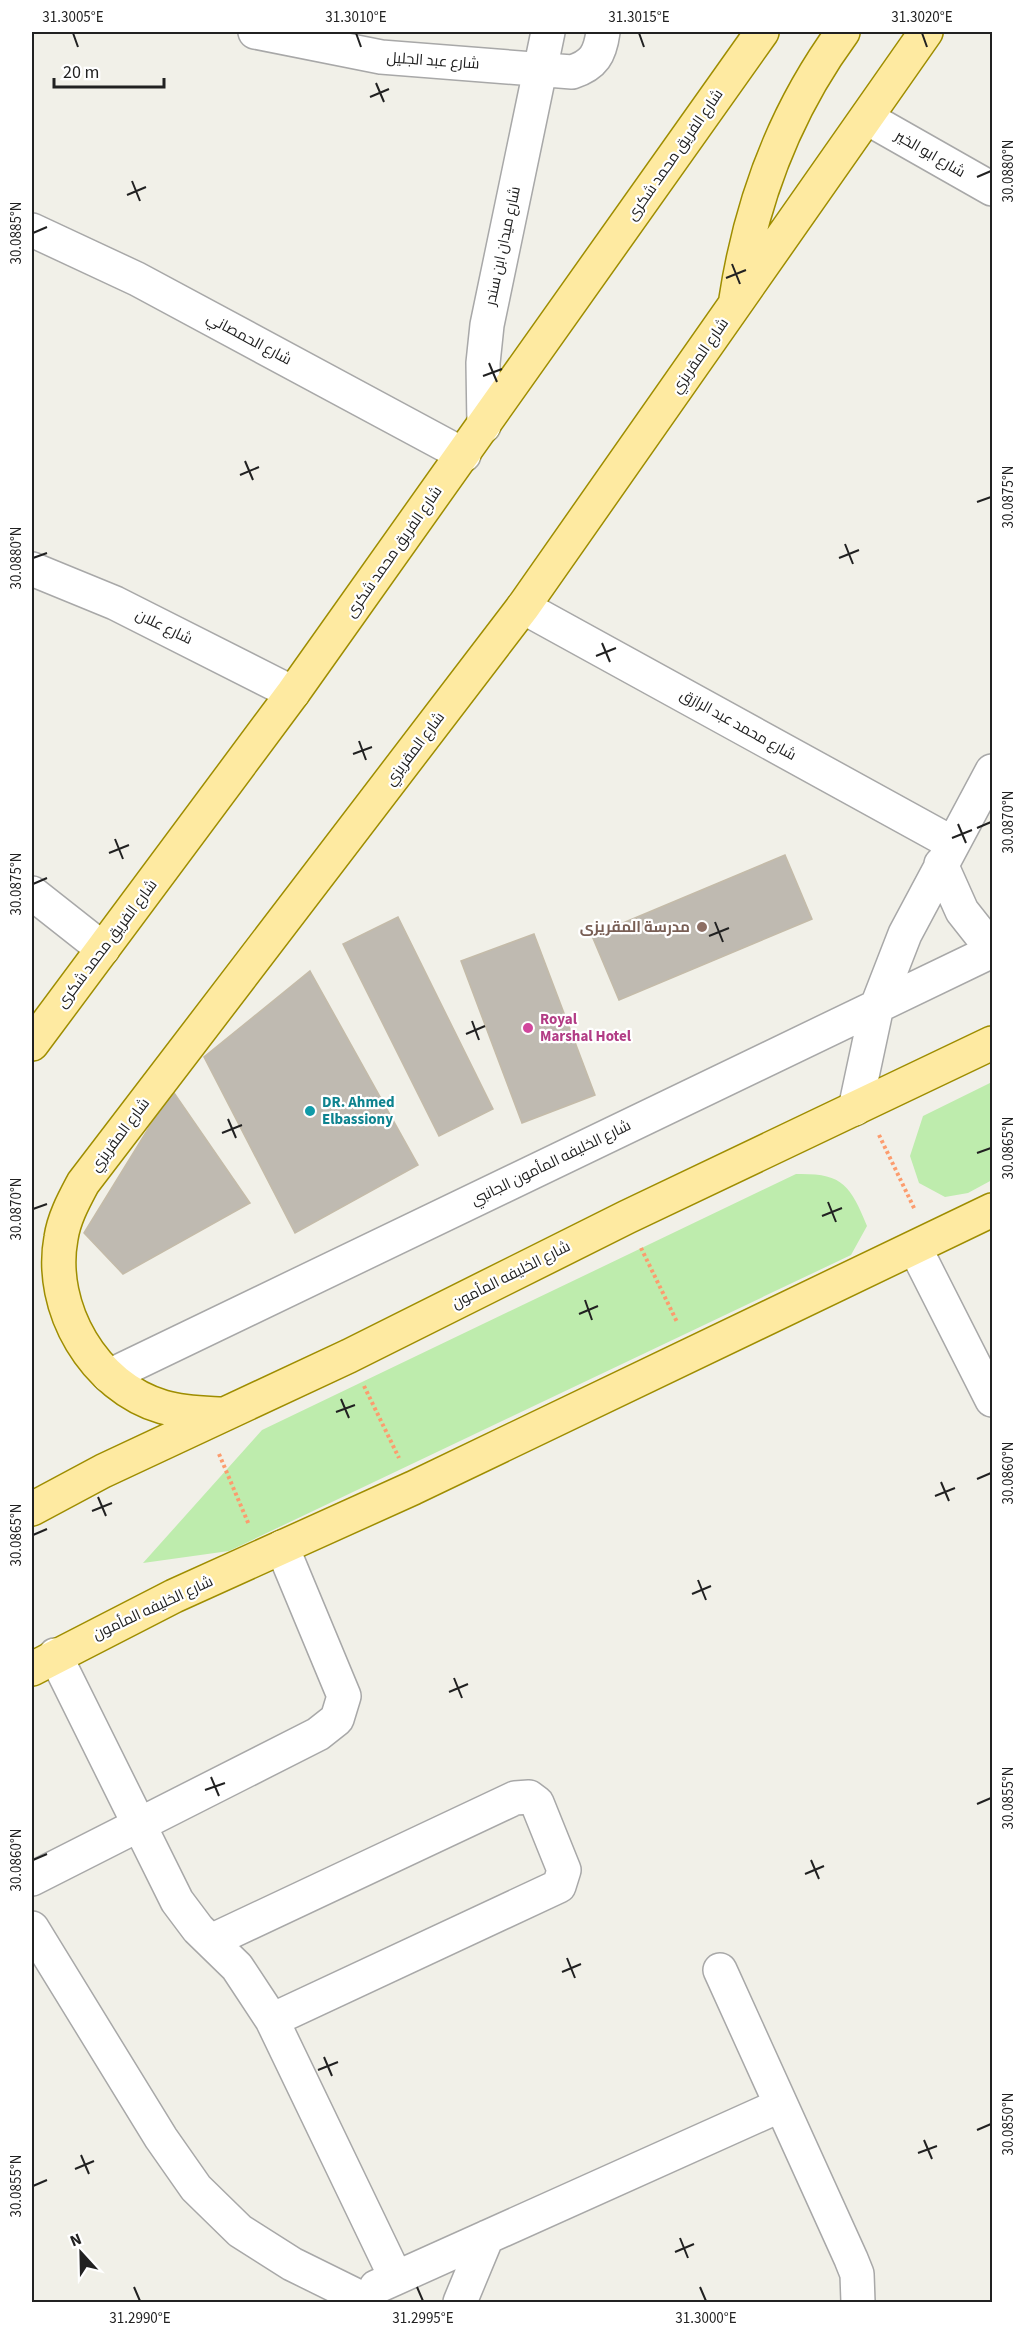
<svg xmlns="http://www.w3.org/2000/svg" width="1024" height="2334" viewBox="0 0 1024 2334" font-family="'Source Sans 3',Cairo,sans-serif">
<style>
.grass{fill:#beecad}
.building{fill:#bfbab1;stroke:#c4bba9;stroke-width:1.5}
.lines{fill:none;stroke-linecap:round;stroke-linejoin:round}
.minor-casing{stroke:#a8a8a8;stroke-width:36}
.major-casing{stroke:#9e8d00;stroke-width:36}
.path{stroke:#fc9c6e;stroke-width:4;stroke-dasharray:3 3;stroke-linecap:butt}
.minor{stroke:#fff;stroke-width:33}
.major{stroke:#feeaa1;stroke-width:33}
.ticks{fill:none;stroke:#212121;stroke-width:2}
.education-dot{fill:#8d6e63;stroke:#fff;stroke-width:2}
.hotel-dot{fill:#d1479c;stroke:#fff;stroke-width:2}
.culture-dot{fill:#0f9aa8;stroke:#fff;stroke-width:2}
.labels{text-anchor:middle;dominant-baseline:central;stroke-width:4.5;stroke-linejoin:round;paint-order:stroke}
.street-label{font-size:15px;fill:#212121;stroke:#fff}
.education-label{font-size:15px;font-weight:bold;fill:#785e54;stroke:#fff;text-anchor:end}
.hotel-label{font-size:15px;font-weight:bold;fill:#b23c85;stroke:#fff;text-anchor:start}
.culture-label{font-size:15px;font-weight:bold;fill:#0d838f;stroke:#fff;text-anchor:start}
.neatline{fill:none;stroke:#212121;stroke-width:2}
.ticks-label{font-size:15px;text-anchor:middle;fill:#212121}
</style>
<rect width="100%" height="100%" fill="#f1f0e8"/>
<path class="grass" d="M992,1082V1180L968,1193L945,1197L919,1183L910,1156L923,1116Z
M796,1174C842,1173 850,1184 867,1226L851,1255L229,1551L143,1563L262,1430Z"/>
<path class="building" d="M785,855L812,919L619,1000L592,936Z
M398,917L493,1109L439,1136L343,944Z
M534,934L595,1095L522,1123L461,961Z
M310,971L418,1165L295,1233L204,1057Z
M172,1090L250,1203L123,1274L84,1233Z"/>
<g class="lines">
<g class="minor-casing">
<path id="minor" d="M255,32L381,57L572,72C594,65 600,54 603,32
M867,118L992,189
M32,230L137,279L464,455
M484,426L483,363L487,325L548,32
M32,569L115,603L293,693
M523,607L952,843
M941,864L962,911L992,949
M32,893L103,949
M855,1109L877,1006L905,934L992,771
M915,1248L992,1400
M109,1376L992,951
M55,1655L177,1901L198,1929L237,1967L272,2020L396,2278
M32,1879L318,1734L337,1719L344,1696L282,1547
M32,1928L161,2138L196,2188L240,2231L292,2264L369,2302
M211,1941L515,1798L529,1797L537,1803L564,1870L559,1886L272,2020
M720,1970L851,2259L857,2274L858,2302
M376,2287L781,2105
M460,2302L487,2237"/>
</g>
<g class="major-casing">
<path id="major" d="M736,299C751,201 785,111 843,32
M32,1044L293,693L762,32
M222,1414C202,1413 183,1413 163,1407C94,1387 48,1308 61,1238C64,1218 74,1200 83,1183L523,607L926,32
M32,1509L103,1471L349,1356L627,1217L992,1043
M32,1669L174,1596L413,1488L992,1210"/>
</g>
<path class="path" d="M879,1135L915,1210
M641,1248L677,1322
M364,1386L399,1458
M219,1454L249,1525"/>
<use href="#minor" class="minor"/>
<use href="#major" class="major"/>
</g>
<path class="ticks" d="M73,33L78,47M356,33L361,47M639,33L644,47M922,33L927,47M376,83L384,102M370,97L389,89M977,177L991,171M132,181L140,201M127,195L146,187M33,233L47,227M732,264L740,284M726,278L746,270M489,363L497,382M483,376L502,369M245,461L253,480M240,475L259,467M977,502L991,497M845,544L853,564M33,558L47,553M839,558L859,550M602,643L610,662M596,656L616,648M359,741L366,760M353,754L372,747M958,824L966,843M977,828L991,822M952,838L972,830M115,839L123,859M109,853L129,845M33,884L47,878M715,922L723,942M709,936L729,928M472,1021L479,1040M466,1034L485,1026M228,1119L236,1138M222,1133L242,1125M977,1153L991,1148M828,1202L836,1222M33,1209L47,1204M822,1216L842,1208M585,1300L592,1320M579,1314L598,1306M341,1399L349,1418M336,1412L355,1405M977,1479L991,1473M941,1482L949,1501M935,1496L955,1488M98,1497L106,1516M92,1511L112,1503M33,1535L47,1529M698,1580L706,1600M692,1594L711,1586M454,1678L462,1698M449,1692L468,1684M211,1777L219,1796M205,1790L225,1783M977,1804L991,1798M33,1860L47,1854M811,1860L819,1879M805,1874L824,1866M567,1958L575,1978M562,1972L581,1964M324,2057L332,2076M318,2070L338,2062M977,2130L991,2124M924,2140L932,2159M918,2153L937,2146M81,2155L89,2174M75,2169L94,2161M33,2186L47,2180M680,2238L688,2258M675,2252L694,2244M134,2287L140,2301M417,2287L423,2301M700,2287L706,2301"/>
<circle class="education-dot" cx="702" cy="927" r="6"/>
<circle class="hotel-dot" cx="528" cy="1028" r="6"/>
<circle class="culture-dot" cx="310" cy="1111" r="6"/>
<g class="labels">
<g class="street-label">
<text transform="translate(433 61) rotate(4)">شارع عبد الجليل</text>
<text transform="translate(930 154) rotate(30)">شارع ابو الخير</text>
<text transform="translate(675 155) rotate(-55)">شارع الفريق محمد شكرى</text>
<text transform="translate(503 246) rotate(-78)">شارع ميدان ابن سندر</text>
<text transform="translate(249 339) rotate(28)">شارع الحمصاني</text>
<text transform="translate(700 356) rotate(-55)">شارع المقريزي</text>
<text transform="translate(394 552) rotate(-55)">شارع الفريق محمد شكرى</text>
<text transform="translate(164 627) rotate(26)">شارع علان</text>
<text transform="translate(738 725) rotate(29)">شارع محمد عبد الرازق</text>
<text transform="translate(415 749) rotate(-53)">شارع المقريزي</text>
<text transform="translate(107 944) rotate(-53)">شارع الفريق محمد شكرى</text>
<text transform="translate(120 1135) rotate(-53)">شارع المقريزي</text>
<text transform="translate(551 1163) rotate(-26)">شارع الخليفه المأمون الجانبي</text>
<text transform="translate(511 1275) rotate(-27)">شارع الخليفه المأمون</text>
<text transform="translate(153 1608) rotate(-25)">شارع الخليفه المأمون</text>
</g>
<g class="education-label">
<text x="690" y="927">مدرسة المقريزى</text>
</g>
<g class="hotel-label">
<text x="540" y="1019">Royal<tspan x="540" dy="17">Marshal Hotel</tspan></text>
</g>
<g class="culture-label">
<text x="322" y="1102">DR. Ahmed<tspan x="322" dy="17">Elbassiony</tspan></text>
</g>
</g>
<rect width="1024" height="2334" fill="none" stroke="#ffffff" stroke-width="66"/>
<g transform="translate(81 2253) rotate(338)" stroke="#ffffff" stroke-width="4.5" paint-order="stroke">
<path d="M0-4.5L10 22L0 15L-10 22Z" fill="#212121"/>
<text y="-9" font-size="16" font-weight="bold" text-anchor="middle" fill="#212121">N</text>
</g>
<path d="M54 78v9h110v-9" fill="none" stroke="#212121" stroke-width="3"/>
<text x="63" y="78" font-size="18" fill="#212121" stroke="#ffffff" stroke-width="4.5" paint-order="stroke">20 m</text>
<rect x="33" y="33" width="958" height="2268" class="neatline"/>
<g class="ticks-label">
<text x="73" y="22">31.3005°E</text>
<text x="356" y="22">31.3010°E</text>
<text x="639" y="22">31.3015°E</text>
<text x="922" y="22">31.3020°E</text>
<text transform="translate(1008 171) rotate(-90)" y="5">30.0880°N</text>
<text transform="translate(16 233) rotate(-90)" y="5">30.0885°N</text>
<text transform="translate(1008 497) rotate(-90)" y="5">30.0875°N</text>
<text transform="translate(16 558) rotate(-90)" y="5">30.0880°N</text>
<text transform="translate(1008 822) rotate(-90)" y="5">30.0870°N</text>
<text transform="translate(16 884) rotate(-90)" y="5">30.0875°N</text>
<text transform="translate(1008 1148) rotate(-90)" y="5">30.0865°N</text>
<text transform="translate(16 1209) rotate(-90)" y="5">30.0870°N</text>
<text transform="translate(1008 1473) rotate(-90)" y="5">30.0860°N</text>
<text transform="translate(16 1535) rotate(-90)" y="5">30.0865°N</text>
<text transform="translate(1008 1798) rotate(-90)" y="5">30.0855°N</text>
<text transform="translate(16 1860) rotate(-90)" y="5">30.0860°N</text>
<text transform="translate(1008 2124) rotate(-90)" y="5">30.0850°N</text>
<text transform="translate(16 2186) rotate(-90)" y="5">30.0855°N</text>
<text x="140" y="2323">31.2990°E</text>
<text x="423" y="2323">31.2995°E</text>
<text x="706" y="2323">31.3000°E</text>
</g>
</svg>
